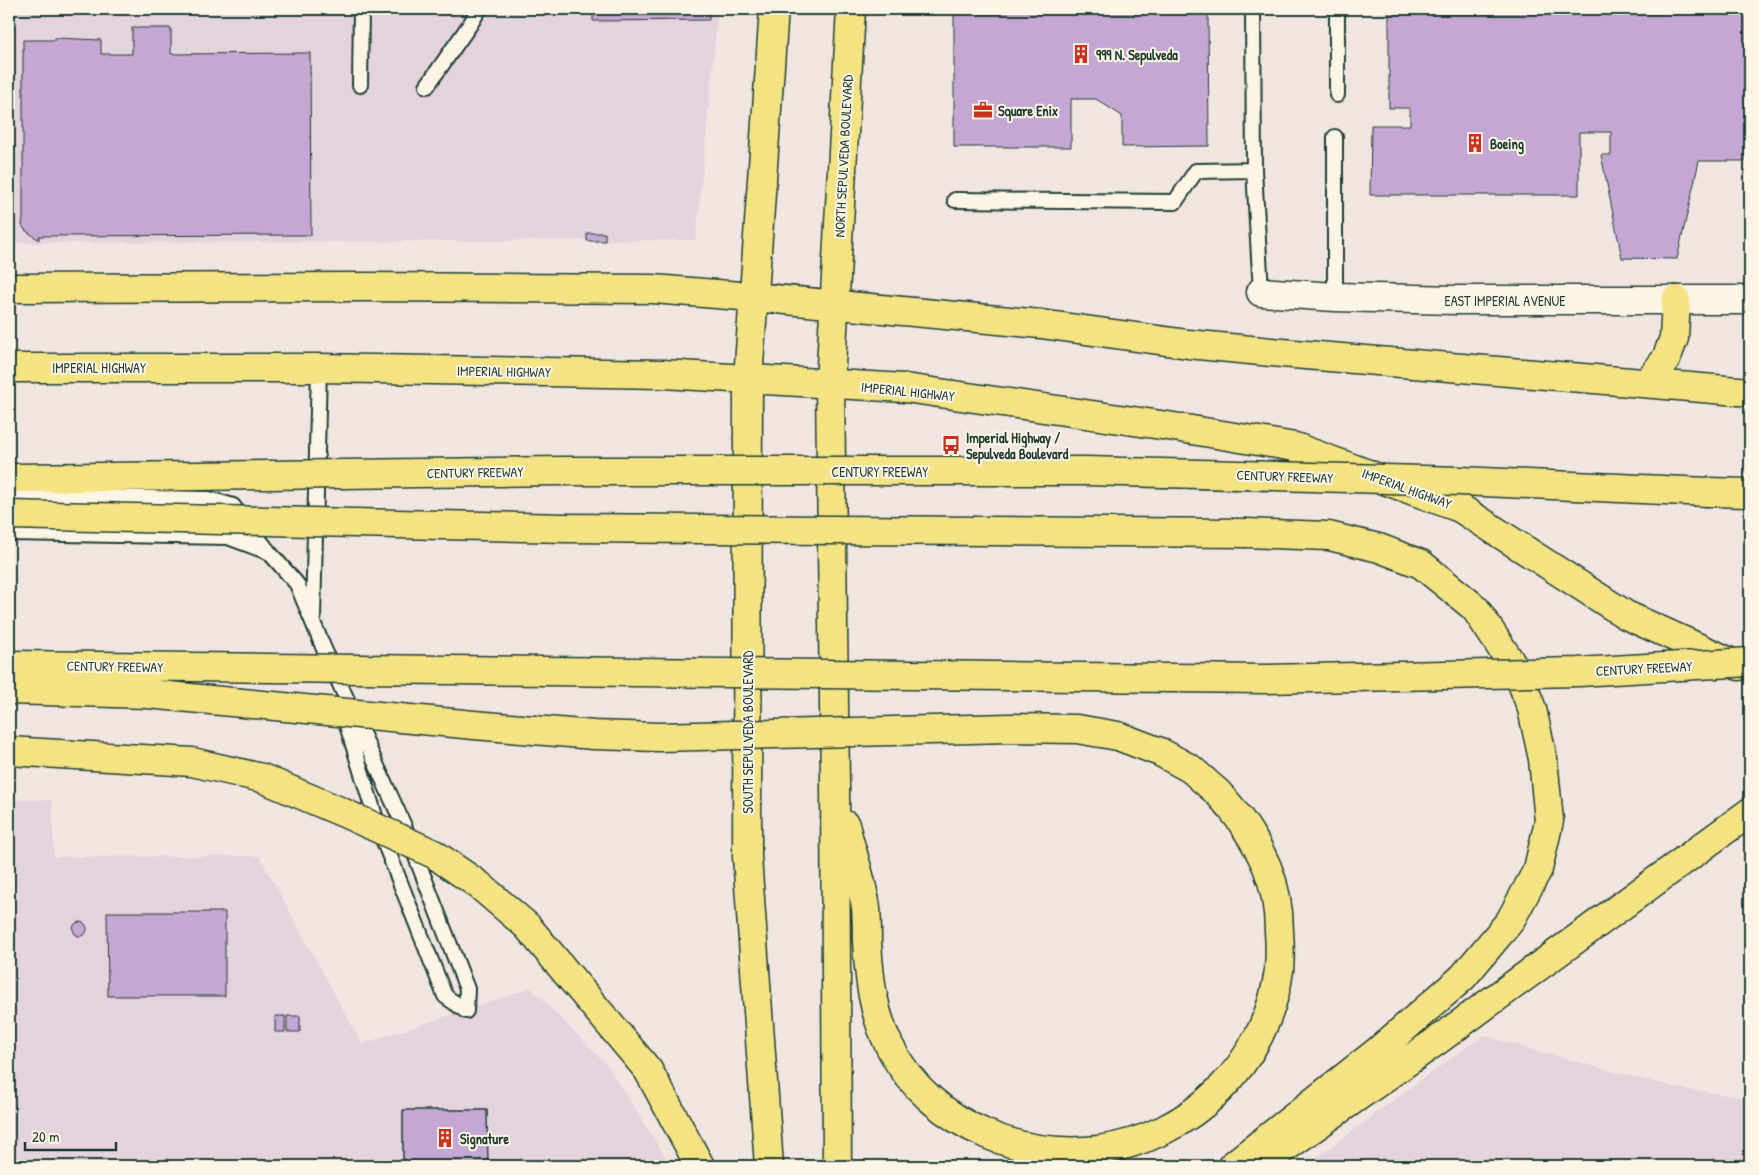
<svg xmlns="http://www.w3.org/2000/svg" width="1759" height="1175" viewBox="0 0 1759 1175" font-family="'Patrick Hand',sans-serif">
<style>
.built{fill:#e4d2dd}
.building{fill:#c5a7d3;stroke:#1f3d34}
.lines{fill:none;stroke-linecap:round;stroke-linejoin:round}
.lane-casing{stroke:#1f3d34;stroke-width:18}
.street-casing{stroke:#1f3d34;stroke-width:31}
.secondary-casing{stroke:#1f3d34;stroke-width:31}
.primary-casing{stroke:#1f3d34;stroke-width:31}
.highway-casing{stroke:#1f3d34;stroke-width:31}
.lane{stroke:#fcf5e5;stroke-width:14}
.street{stroke:#fcf5e5;stroke-width:28}
.secondary{stroke:#fcf5e5;stroke-width:28}
.primary{stroke:#f4e382;stroke-width:28}
.highway{stroke:#f4e382;stroke-width:28}
.highway-bridge-casing{stroke:#1f3d34;stroke-width:31;stroke-linecap:butt}
.highway-bridge{stroke:#f4e382;stroke-width:28}
.labels{text-anchor:middle;dominant-baseline:central;stroke-width:4;stroke-linejoin:round;paint-order:stroke}
.poi-label{font-size:14px;font-weight:bold;fill:#1f3d34;stroke:#fcf5e5;text-anchor:start}
.street-label{font-size:14px;fill:#1f3d34;stroke:#fcf5e5}
</style>
<rect width="100%" height="100%" fill="#f1e5e1"/>
<filter id="ink" filterUnits="userSpaceOnUse"><feTurbulence type="fractalNoise" baseFrequency=".02" numOctaves="2"/><feDisplacementMap in="SourceGraphic" scale="10" xChannelSelector="R" yChannelSelector="G"/><feConvolveMatrix kernelMatrix="1 2 1 2 8 2 1 2 1" color-interpolation-filters="sRGB"/></filter>
<g filter="url(#ink)">
<path class="built" d="M9,9H718L696,240L9,243Z
M9,800H52L54,857L259,856L362,1044L531,988L607,1065L671,1166H9Z
M1484,1035L1508,1043L1649,1081L1683,1089L1750,1098V1166H1306L1423,1078Z"/>
<path class="building" d="M593,9H709V20L593,21Z
M954,9H1208L1209,146L1122,147V116L1096,99H1071V147H954Z
M1389,9H1750V161H1699L1677,259L1622,258L1601,155H1611V132H1579V195H1370L1371,125H1410V108H1389Z
M132,28H171V54L310,53L311,235L39,236V240L25,230L22,225L23,218V40H55V38L101,40V54H132Z
M587,233H605V241H587Z
M107,912H225V996H108Z
M73 929a7 7 0 1 1 14 0a7 7 0 1 1-14 0Z
M275,1016H285V1032H275Z
M287,1016H300V1032H287Z
M403,1110H487L488,1166H403Z
M403,1110H487L488,1166H403Z"/>
<g class="lines">
<g class="lane-casing">
<path id="lane" d="M1253,9L1254,170L1261,292
M1337,9V95
M360,85L361,9
M427,86L471,23L479,9
M955,200L1175,202L1196,171L1254,170
M1335,297V137
M9,496L209,499L233,506L269,552L297,584L324,649L404,826L467,989L466,1011
M9,533L228,537L268,552
M313,617L319,368
M342,709L379,829L445,996L466,1011"/>
</g>
<g class="street-casing">
<path id="street" d="M1261,292L1335,297L1455,300H1676"/>
</g>
<g class="secondary-casing">
<path id="secondary" d="M1676,300H1750"/>
</g>
<g class="primary-casing">
<path id="primary" d="M754,297L1041,324L1188,344L1282,353L1750,392
M9,368H319L663,374L905,388L1168,426L1295,447L1460,508L1626,615L1739,666
M1647,383L1666,359L1674,338L1676,300"/>
</g>
<g class="highway-casing">
<path id="highway" d="M9,288L363,287L653,289L754,297
M9,478L198,476
M1708,492L1750,493
M845,825C852,853 862,880 866,908C867,919 867,930 867,941C869,978 873,1014 890,1047C910,1087 946,1117 986,1134C1021,1149 1060,1154 1098,1150C1191,1138 1267,1063 1279,970C1280,957 1280,944 1279,932C1279,910 1275,887 1267,867C1255,839 1238,814 1217,792
M527,926L648,1070L700,1166
M1257,1165L1269,1159L1438,1040L1750,812
M769,1166L747,857L748,379L774,9
M837,1166L835,782L830,384L851,9
M1232,1166L1378,1051L1463,977L1510,921L1538,869L1549,821L1543,759L1532,709L1518,673L1475,608L1421,564L1379,548L1329,536L1246,533"/>
</g>
<use href="#lane" class="lane"/>
<use href="#street" class="street"/>
<use href="#secondary" class="secondary"/>
<use href="#primary" class="primary"/>
<use href="#highway" class="highway"/>
<g class="highway-bridge-casing">
<path id="highway-bridge" d="M198,476L562,471H1086L1461,481L1708,492
M9,515L565,528L1246,533
M9,665L1266,679L1578,672L1750,662
M9,690L148,694L474,725L594,735L658,737L1009,728L1077,729L1118,736L1160,752L1191,769L1217,792
M9,751L192,762L262,778L344,813L434,854L479,885L527,926"/>
</g>
<use href="#highway-bridge" class="highway-bridge"/>
</g>
</g>
<defs>
<g id="building-bare" transform="scale(1.5)"><path d="M-4-6H4V6H1V3H-1V6H-4ZM-2.5-4.3h1.7v1.8h-1.7ZM.8-4.3h1.7v1.8H.8ZM-2.5-1h1.7V.8h-1.7ZM.8-1h1.7V.8H.8Z" fill="#c8321e" stroke="#fcf5e5" stroke-width="2.5" paint-order="stroke"/></g>
<g id="office-bare" transform="scale(1.5)"><path d="M-6-3h4V-5.5h4V-3h4V5H-6ZM-1-4.5V-3h2v-1.5ZM-6 0V1H6V0Z" fill="#c8321e" stroke="#fcf5e5" stroke-width="2.5" paint-order="stroke"/></g>
<g id="bus-bare" transform="scale(1.5)"><path d="M-5-6H5V4H4V6H2V4H-2V6H-4V4H-5ZM-3.5-4V0h7V-4ZM-3.5 1.2v1.5H-2V1.2ZM2 1.2v1.5H3.5V1.2Z" fill="#c8321e" stroke="#fcf5e5" stroke-width="2.5" paint-order="stroke"/></g>
</defs>
<g fill-rule="evenodd">
<use href="#building-bare" x="1081" y="54"/>
<use href="#office-bare" x="983" y="110"/>
<use href="#building-bare" x="1475" y="143"/>
<use href="#bus-bare" x="951" y="445"/>
<use href="#building-bare" x="445" y="1138"/>
</g>
<g class="labels">
<g class="poi-label">
<text x="1096" y="54">999 N. Sepulveda</text>
<text x="998" y="110">Square Enix</text>
<text x="1490" y="143">Boeing</text>
<text x="966" y="437">Imperial Highway /<tspan x="966" dy="16">Sepulveda Boulevard</tspan></text>
<text x="460" y="1138">Signature</text>
</g>
<g class="street-label">
<text transform="translate(843 156) rotate(-87)">NORTH SEPULVEDA BOULEVARD</text>
<text x="1505" y="300">EAST IMPERIAL AVENUE</text>
<text x="99" y="367">IMPERIAL HIGHWAY</text>
<text transform="translate(504 371) rotate(1)">IMPERIAL HIGHWAY</text>
<text transform="translate(908 391) rotate(6)">IMPERIAL HIGHWAY</text>
<text x="880" y="471">CENTURY FREEWAY</text>
<text transform="translate(475 472) rotate(-1)">CENTURY FREEWAY</text>
<text transform="translate(1285 476) rotate(2)">CENTURY FREEWAY</text>
<text transform="translate(1407 488) rotate(20)">IMPERIAL HIGHWAY</text>
<text transform="translate(115 666) rotate(1)">CENTURY FREEWAY</text>
<text transform="translate(1644 668) rotate(-3)">CENTURY FREEWAY</text>
<text transform="translate(747 732) rotate(-90)">SOUTH SEPULVEDA BOULEVARD</text>
</g>
</g>
<rect width="1759" height="1175" fill="none" stroke="#fcf5e5" stroke-width="30"/>
<rect x="15" y="15" width="1729" height="1145" fill="none" stroke="#1f3d34" stroke-width="2" filter="url(#ink)"/>
<path d="M25 1142v8h91v-8" fill="none" stroke="#1f3d34" stroke-width="2.5"/>
<text x="32" y="1142" font-size="15" fill="#1f3d34" stroke="#fcf5e5" stroke-width="4" paint-order="stroke">20 m</text>
</svg>
